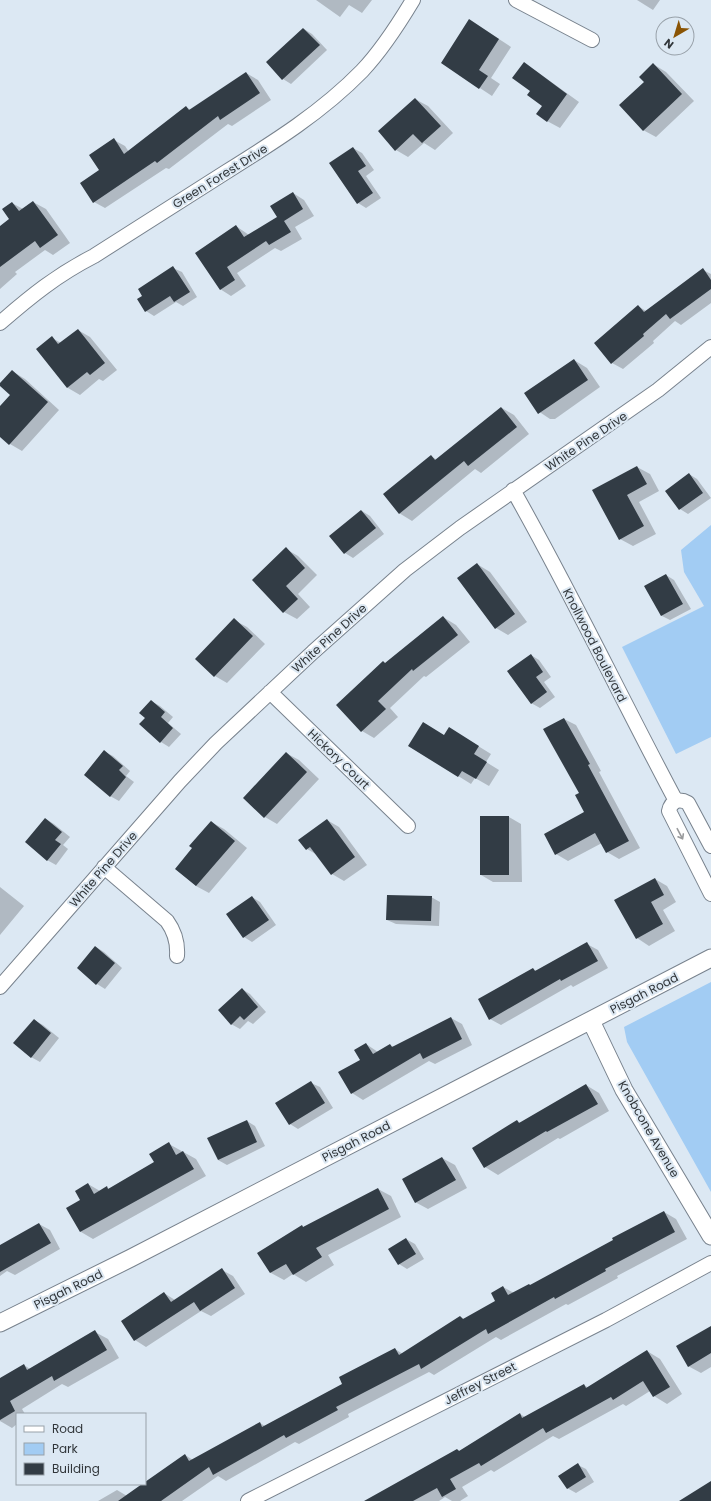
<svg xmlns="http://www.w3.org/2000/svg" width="711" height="1501" viewBox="0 0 711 1501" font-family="Poppins,sans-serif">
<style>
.green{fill:#a2ccf3}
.shadow{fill:#0003}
.building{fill:#323c45}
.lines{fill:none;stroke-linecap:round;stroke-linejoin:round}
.minor-casing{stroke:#78828d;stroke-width:16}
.tertiary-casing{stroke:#78828d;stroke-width:19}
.minor{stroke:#fff;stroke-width:14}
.tertiary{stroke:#fff;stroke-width:17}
.oneway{stroke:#989a9c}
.labels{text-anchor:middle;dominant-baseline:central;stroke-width:4;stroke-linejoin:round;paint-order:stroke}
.street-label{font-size:12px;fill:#31363a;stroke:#dce8f3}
</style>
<rect width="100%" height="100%" fill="#dce8f3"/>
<path class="green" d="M711,525V737L676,754L622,647L704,606L684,572L681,550Z
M711,982V1192L627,1042L624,1027Z"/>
<path class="shadow" d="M316,0H372L362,13L349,5L340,17Z
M637,0H660L653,10Z
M470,20L511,47L491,78L500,84L492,96L442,63Z
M304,29L312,34L327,50L291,84L283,79Z
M524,64L536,71L579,102L560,128L547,121L543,106L531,91Z
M653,64L666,72L694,101L656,137L643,130L645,82Z
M246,73L258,80L271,100L232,126L228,124L169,169L166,168L105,208L94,202L101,170L114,140L125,146L129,152L186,107L191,110Z
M415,99L428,106L453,133L435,150L424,143L408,157L396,150Z
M353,148L362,153L374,170L366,176L381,198L366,208L358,203Z
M293,193L304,200L314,216L295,227L302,239L281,251L275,248L237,273L246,286L231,296L220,289L236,226L249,235L278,218Z
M33,202L46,209L70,243L53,255L45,250L15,272L17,274L0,289V227L10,220L12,203L23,209Z
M173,268L182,272L197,297L183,306L176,302L154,316L146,311L138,299L144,296Z
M703,270L711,274V303L681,325L675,321L653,341L654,343L623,369L612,363L638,306L646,311Z
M78,330L90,337L117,370L103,381L99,379L80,395L68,388L37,349L52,338L61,343Z
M574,360L587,368L600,387L555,419H550L538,411Z
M12,371L25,379L59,410L22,451L10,444L0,435V416L12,395L0,385Z
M502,408L514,415L529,434L481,473L475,469L412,521L399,513L431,456L437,460Z
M637,467L650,474L659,491L639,502L656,534L633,546L620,539L594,491Z
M689,474L697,479L711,498L688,514L680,509L666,491Z
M362,511L370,516L384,534L353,558L345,553L331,536Z
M286,549L298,556L317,575L298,594L310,607L297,619L284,612L253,580Z
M477,564L490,572L527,622L508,635L496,628Z
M666,575L674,580L691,609L670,620L662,616L646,587Z
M443,617L456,625L470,642L426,677L424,676L390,708L398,717L374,738L362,731L337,705L386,664Z
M234,620L247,627L265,644L227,683L215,676Z
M531,655L539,660L551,677L544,682L555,697L540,708L531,703Z
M151,701L160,706L173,717L168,723L181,734L169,747L161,742L140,724L146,717Z
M564,719L576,725L601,771L599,772L640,848L619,859L607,852L602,843L568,861L556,854L585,812Z
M445,736H462L491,754L486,762L499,770L489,786L475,778L471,784L410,746Z
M105,752L113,756L130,771L126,776L134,782L119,801L110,796Z
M286,753L299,760L319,779L277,824L265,817Z
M509,817L521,824L522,882H493L481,875Z
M46,819L54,824L70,837L63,845L68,849L56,865L47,860Z
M327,820L339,827L367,865L344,881L332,874L319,856L307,849Z
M211,822L224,829L247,848L209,893L196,886L176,869L194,848Z
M655,879L667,886L676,902L663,910L675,931L649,946L637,938Z
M0,887L24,906L0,935Z
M252,897L260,902L276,925L252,942L244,937Z
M431,897L440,902L439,926L396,924L387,920Z
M587,944L598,950L608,968L573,987L571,985L501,1025L490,1019L533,969L537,971Z
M96,947L104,952L122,968L105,989L97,984Z
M242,989L250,994L266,1012L253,1024L248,1021L240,1029L231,1024Z
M451,1018L462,1024L472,1045L435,1064L429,1061L363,1100L352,1093L366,1044L378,1052L390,1045L394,1047Z
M34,1020L43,1025L59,1038L40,1062L31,1057Z
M311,1083L320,1087L333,1108L298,1129L290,1124Z
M586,1085L599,1093L609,1111L560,1139L558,1138L498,1175L485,1167L517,1121L521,1123Z
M247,1121L255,1126L265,1146L227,1165L218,1160Z
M169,1144L196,1159L206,1176L93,1239L81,1232L82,1200L88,1184L100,1191L107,1188L110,1189L156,1162Z
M442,1158L455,1165L467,1188L428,1209L415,1202Z
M378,1189L391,1196L401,1217L328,1255L334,1265L306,1282L293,1274L284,1280L271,1273L259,1253L302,1226L304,1228Z
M664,1212L676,1219L687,1239L617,1276L618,1278L568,1305L566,1304L501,1340L496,1337L434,1375L429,1372L348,1414L349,1417L299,1444L295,1442L226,1481L218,1476L182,1501H98L117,1490L127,1496L185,1455L193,1460L260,1423L265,1426L343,1384L395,1349L403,1354L461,1317L464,1319L497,1302L503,1287L514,1293L532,1286Z
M39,1224L50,1230L60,1249L15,1275L7,1271L0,1276V1246Z
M406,1239L415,1244L424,1259L407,1269L399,1264Z
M222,1270L233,1276L245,1294L211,1316L201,1311L146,1347L135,1340L122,1321L164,1293L175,1300Z
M711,1327V1367L701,1373L688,1366Z
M95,1332L108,1339L119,1358L68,1387L62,1384L22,1409L25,1414H17V1424L12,1428L0,1421V1379L24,1365L30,1369Z
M647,1351L660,1359L682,1394L667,1404L654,1396L650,1391L626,1406L623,1404L559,1439L553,1436L494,1472L491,1470L462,1487L468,1496L460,1501H452L445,1497L439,1501H368L457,1450L460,1451L520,1414L525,1417L584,1385L589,1388Z
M578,1465L586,1469L594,1482L576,1493L567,1488Z"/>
<path class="building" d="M469,19L499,39L479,70L488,76L479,89L441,63Z
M303,28L320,45L282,80L266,62Z
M524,62L567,94L547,122L536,114L542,106L527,95L530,91L512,78Z
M653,63L682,94L643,131L619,105L644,82L639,77Z
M246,72L260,93L220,120L218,116L157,163L155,161L93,203L80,183L99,170L89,155L114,138L124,154L186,106L189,110Z
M415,98L441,126L422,143L413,134L395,151L378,131Z
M353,147L366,166L358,171L373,193L357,204L329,163Z
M293,192L303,209L284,221L291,232L269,245L266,241L227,267L235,280L220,290L195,253L236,225L244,237L277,217L270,206Z
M33,201L58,235L40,248L35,241L0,267V226L9,219L2,209L12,202L19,211Z
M173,266L190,292L174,302L170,296L145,312L137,299L142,296L138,289Z
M703,268L711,280V289L670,319L666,314L643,334L644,336L611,364L594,343L638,305L644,312Z
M78,329L105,363L90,375L87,372L67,388L36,349L52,336L58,344Z
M574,359L588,380L538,414L524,393Z
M12,370L48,402L9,445L0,437V406L10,395L0,386V383Z
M501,407L517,427L468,466L464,461L399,514L383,494L431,455L435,460Z
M637,466L647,484L627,495L644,526L619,540L592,490Z
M689,473L703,493L679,510L665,491Z
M361,510L376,528L344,554L329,536Z
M286,547L305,568L286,586L298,599L283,613L252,580Z
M477,563L515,614L495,629L457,578Z
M666,574L683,604L661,616L644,586Z
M443,616L458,635L413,671L412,669L378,701L386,709L361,732L336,705L383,661L385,663Z
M234,618L253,636L214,677L195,659Z
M531,654L543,672L536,677L547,692L531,704L507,671Z
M151,700L165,712L161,717L173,728L160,743L139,724L145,718L139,713Z
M564,718L590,764L588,765L629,841L606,853L595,833L555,855L544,834L584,812L575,795L579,793L543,729Z
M423,722L444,735L449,727L479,746L474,754L487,762L476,779L462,771L458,777L408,746Z
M104,750L123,766L119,770L126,777L110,797L84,775Z
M286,752L307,772L264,818L243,798Z
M480,816H509V875H480Z
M45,818L62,832L55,840L61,844L47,861L25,842Z
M327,819L355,857L331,875L310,847L306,850L298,840Z
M211,821L235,841L196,886L175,869L192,848L189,846Z
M655,878L664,895L651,902L663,924L636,939L614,900Z
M387,895L432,896L431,921L386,920Z
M252,896L269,920L243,938L226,914Z
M587,942L598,961L561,981L560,979L489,1020L478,999L533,968L535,971Z
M95,946L115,963L96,985L77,968Z
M242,988L258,1007L244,1020L240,1016L231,1025L218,1010Z
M451,1017L462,1039L423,1059L420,1053L351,1094L338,1072L360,1060L354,1050L366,1043L373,1054L390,1044L392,1047Z
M34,1019L51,1033L31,1058L13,1043Z
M311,1081L325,1103L289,1125L275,1103Z
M586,1084L598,1104L547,1132L546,1131L484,1168L472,1148L517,1120L519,1123Z
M247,1120L257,1142L218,1160L207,1138Z
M169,1142L176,1155L183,1151L194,1169L80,1232L66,1208L80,1200L75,1191L88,1183L94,1194L107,1186L108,1189L154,1162L149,1154Z
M442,1157L456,1180L415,1203L402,1179Z
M378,1188L389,1209L316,1248L322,1257L293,1275L286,1264L270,1273L257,1253L302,1225L303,1227Z
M664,1211L675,1232L605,1269L606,1271L555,1299L554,1297L488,1334L486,1329L421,1369L419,1364L336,1407L338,1410L286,1438L284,1435L213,1475L209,1467L161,1501H118L142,1484H145V1482L185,1454L189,1461L260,1422L262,1427L342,1384L339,1377L395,1348L399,1355L460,1316L463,1319L495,1301L491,1293L503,1286L508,1295L529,1284L530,1285L613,1240L612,1238Z
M39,1223L51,1243L0,1272V1245Z
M406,1238L416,1254L398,1265L388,1249Z
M222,1268L235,1288L200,1311L194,1302L134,1341L121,1321L164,1292L171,1302Z
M711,1326V1353L688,1367L676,1346Z
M95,1330L107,1350L54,1381L52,1376L10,1401L15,1411L0,1420V1378L24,1364L27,1370Z
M647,1350L670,1387L653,1397L643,1381L613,1400L611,1397L546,1433L543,1428L481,1466L479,1463L450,1479L456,1489L442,1497L437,1488L413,1501H364L457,1449L459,1451L520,1413L522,1418L584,1384L586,1388Z
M578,1463L586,1477L567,1489L558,1476Z
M711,1481V1501H679Z"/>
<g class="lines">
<g class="minor-casing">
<path id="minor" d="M516,0L592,40
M0,323C31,296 57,275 94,256C138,228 182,200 226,172C274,142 322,112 362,71C382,50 398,25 413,0
M513,490C571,592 621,698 676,801
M270,692L408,826
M711,846L688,803C679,798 671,801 669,811L711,894
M104,867L167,921C175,932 178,942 177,956
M0,987L180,781L216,743L313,652L405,570L460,528L658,390L711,347
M248,1501L606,1320L711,1263"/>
</g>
<g class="tertiary-casing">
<path id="tertiary" d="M591,1021L624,1090L711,1236
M0,1323L131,1258L711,958"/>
</g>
<use href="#minor" class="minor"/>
<use href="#tertiary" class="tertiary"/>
</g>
<defs><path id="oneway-shaft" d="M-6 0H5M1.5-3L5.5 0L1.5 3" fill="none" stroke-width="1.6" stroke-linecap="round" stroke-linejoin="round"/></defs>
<use class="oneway" href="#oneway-shaft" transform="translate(680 834) rotate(62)"/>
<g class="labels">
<g class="street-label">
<text transform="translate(220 176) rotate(-32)">Green Forest Drive</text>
<text transform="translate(586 441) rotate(-34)">White Pine Drive</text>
<text transform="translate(329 638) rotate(-42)">White Pine Drive</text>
<text transform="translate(595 645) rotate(63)">Knollwood Boulevard</text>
<text transform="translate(339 759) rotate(44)">Hickory Court</text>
<text transform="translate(103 869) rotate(-49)">White Pine Drive</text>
<text transform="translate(644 993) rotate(-27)">Pisgah Road</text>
<text transform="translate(649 1129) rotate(60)">Knobcone Avenue</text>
<text transform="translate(356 1141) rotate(-27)">Pisgah Road</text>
<text transform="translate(68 1289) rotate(-26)">Pisgah Road</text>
<text transform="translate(480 1383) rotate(-27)">Jeffrey Street</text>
</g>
</g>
<rect x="16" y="1413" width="130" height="72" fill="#dce8f3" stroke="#98a1a9"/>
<rect x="24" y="1426" width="20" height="6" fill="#ffffff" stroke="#98a1a9"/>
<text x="52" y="1433" font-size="12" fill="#31363a">Road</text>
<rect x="24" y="1443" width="20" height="12" fill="#a2ccf3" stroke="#98a1a9"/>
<text x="52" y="1453" font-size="12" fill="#31363a">Park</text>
<rect x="24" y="1463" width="20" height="12" fill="#323c45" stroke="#98a1a9"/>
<text x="52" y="1473" font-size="12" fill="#31363a">Building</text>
<g transform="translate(675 36) rotate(218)"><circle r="19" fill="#dce8f3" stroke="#98a1a9"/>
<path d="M0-3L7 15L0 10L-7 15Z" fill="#8a5404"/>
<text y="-6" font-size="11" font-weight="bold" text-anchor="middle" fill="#31363a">N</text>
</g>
</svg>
